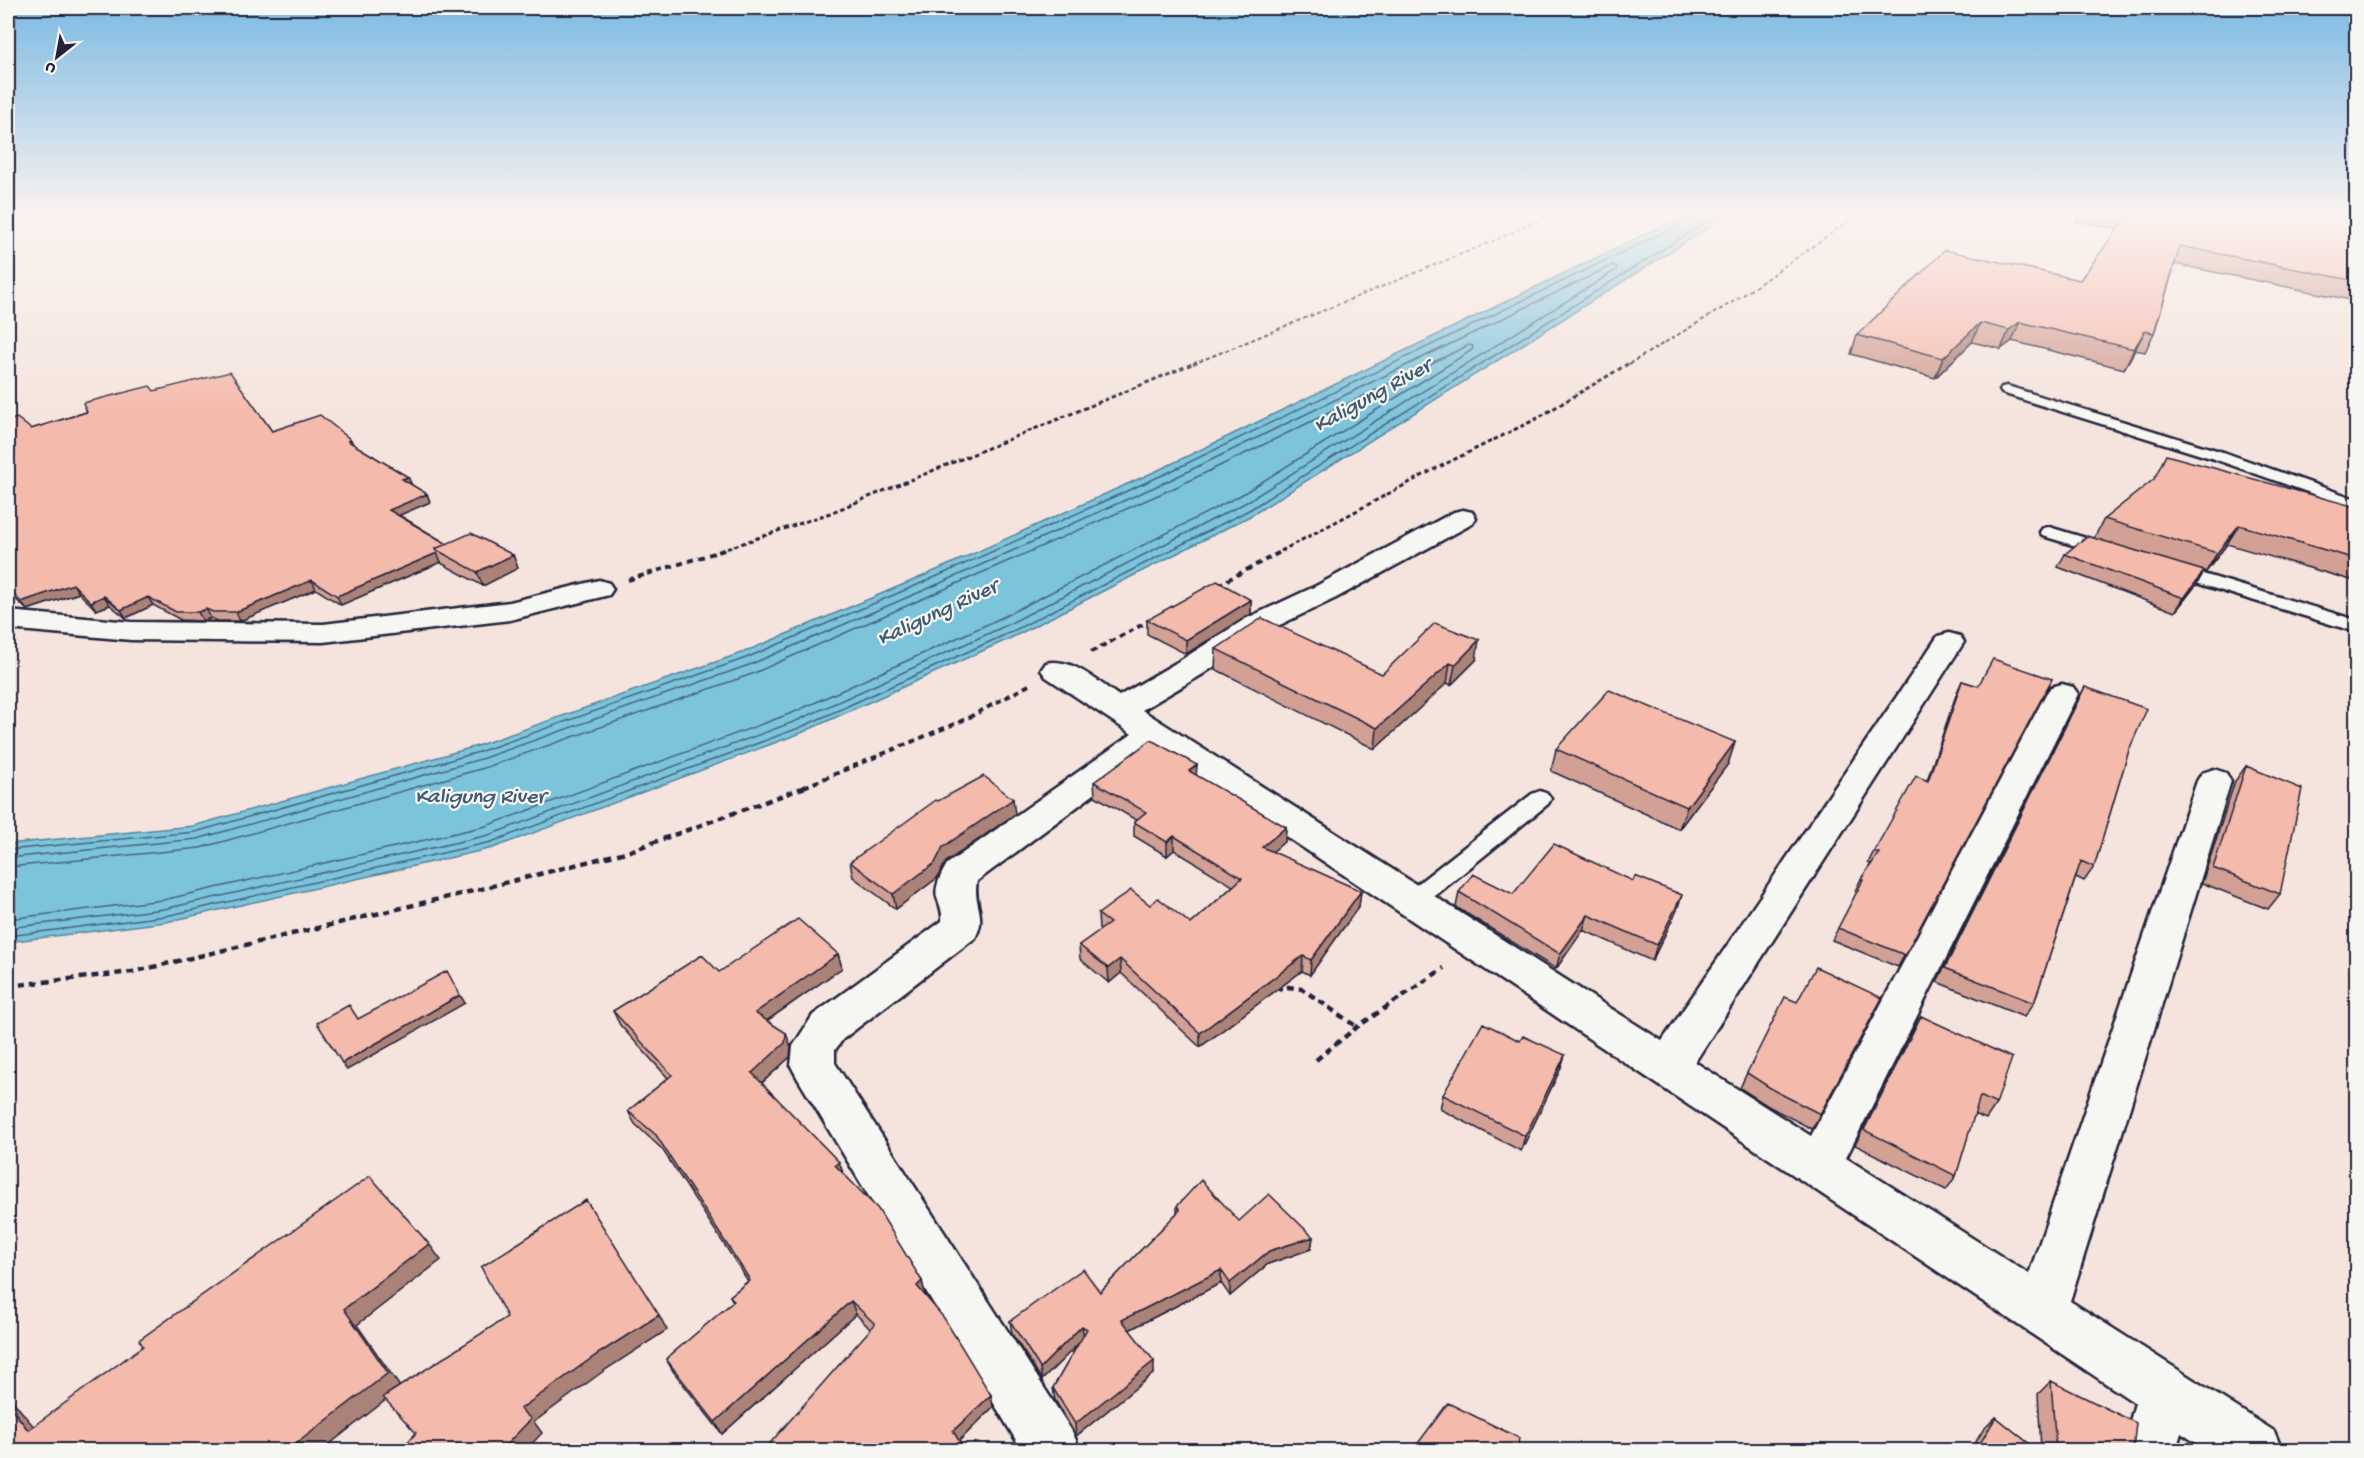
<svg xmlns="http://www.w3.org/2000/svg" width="2364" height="1458" viewBox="0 0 2364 1458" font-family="'Gochi Hand',sans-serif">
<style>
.water{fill:#7bc4dc;stroke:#57839c;stroke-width:1.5}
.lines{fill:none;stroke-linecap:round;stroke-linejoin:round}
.shore{stroke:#46637b;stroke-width:1.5}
.lane-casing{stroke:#22223b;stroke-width:5}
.street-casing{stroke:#22223b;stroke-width:5}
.path-far3{stroke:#22223b;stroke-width:2;stroke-dasharray:4 3;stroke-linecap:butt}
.path-far2{stroke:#22223b;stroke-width:3;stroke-dasharray:4.5 3;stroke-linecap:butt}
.path-far1{stroke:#22223b;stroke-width:4;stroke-dasharray:6 4.5;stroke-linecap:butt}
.path{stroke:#22223b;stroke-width:4.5;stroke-dasharray:7 5;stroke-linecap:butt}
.lane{fill:#f6f6f2;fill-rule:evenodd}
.street{fill:#f6f6f2;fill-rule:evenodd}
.wall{fill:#d2a094;stroke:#22223b;stroke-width:1.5}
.shaded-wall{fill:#ab8278;stroke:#22223b;stroke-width:1.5}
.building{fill:#f4baac;stroke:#22223b;stroke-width:1.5}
.labels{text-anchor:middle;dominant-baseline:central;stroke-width:4.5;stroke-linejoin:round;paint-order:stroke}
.water-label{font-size:22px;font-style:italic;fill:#415b73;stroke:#f6f6f2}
</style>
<rect width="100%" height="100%" fill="#f5e4dd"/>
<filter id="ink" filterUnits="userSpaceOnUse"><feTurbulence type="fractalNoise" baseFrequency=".0167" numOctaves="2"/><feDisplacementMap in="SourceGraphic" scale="12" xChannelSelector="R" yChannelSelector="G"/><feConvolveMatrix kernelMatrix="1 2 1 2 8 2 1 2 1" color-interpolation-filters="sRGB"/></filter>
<g filter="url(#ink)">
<path class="water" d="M1686,214H1730L1252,515L1011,638L801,733L493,848L166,922L8,942V844L193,826L477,746L744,652L928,574L1165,467Z"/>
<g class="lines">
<path class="shore" d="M8,850L195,832L479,752L746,658L931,579L1167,473L1683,223L1687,214
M8,858L197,839L481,759L749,665L934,586L1170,480L1613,265L1617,267L1616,270L1245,503L1005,626L796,721L489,835L164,909L8,928
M8,867L200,848L484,768L752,674L1174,488L1469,345L1473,346L1472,350L1241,495L1001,618L792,713L486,826L163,900L8,919
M8,936L166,916L491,842L799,728L1009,633L1249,510L1719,214"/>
<g class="lane-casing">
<path id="lane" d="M2007,386L2226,453L2356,499V509L2214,459L2002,393L2000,390L2002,387Z
M2049,527L2112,546L2115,550L2112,554L2106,555L2043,536L2040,532L2043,528Z
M2173,565L2356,620V632L2167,574L2164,570L2167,566Z
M1540,791L1548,794L1551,799L1548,804L1420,908L1411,911L1402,908L1399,902L1402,896L1532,794Z"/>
</g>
<g class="street-casing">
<path id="street" d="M1463,510L1472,512L1476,518L1472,524L1336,598L1267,631L1203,674L1142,710L1662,1041L1938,636L1949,633L1960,636L1964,642L1695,1062L1811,1136L2046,694L2051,687L2062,684L2073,687L2078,694L1846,1158L2029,1274L2197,781L2202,773L2214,769L2226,773L2231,781L2070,1301L2274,1431L2282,1450H2207L2181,1433L2176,1450H2122L2135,1403L1155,749L977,881C972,904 988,915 975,938L843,1039L835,1050V1063L1072,1431L1080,1450H1022L798,1079L791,1066L793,1046L813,1015L942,921C943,912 940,906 937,897C934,887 942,873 947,864L1132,734L1046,677L1041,670L1046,663C1072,657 1098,682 1119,696L1181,660L1245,619L1316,586L1454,512Z
M599,580L609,583L613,589L609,595L510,620L323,642L131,640L8,629V611L131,622L323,624L510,602Z"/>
</g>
<path class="path-far3" d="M1193,364L1498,239L1550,214
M1629,364L1736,300L1859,214"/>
<path class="path-far2" d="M720,551L830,513L1197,362
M1281,551L1431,471L1536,419L1631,362"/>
<path class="path-far1" d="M628,580L724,550
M1218,585L1284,550
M1091,652L1151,620
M804,787L966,719L1029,685"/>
<path class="path" d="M8,986L132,972L473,891L630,851L808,786
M1275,989L1288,987L1302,989L1357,1027
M1316,1060L1357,1027L1444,968"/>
<use href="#lane" class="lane"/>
<use href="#street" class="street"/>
</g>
<path class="wall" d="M2079,214H2356V301L2175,264L2154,333L2145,352L2135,350L2124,369L2012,341L2001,349L1972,342L1935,378L1851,354L1857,335L2080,280L2119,229L2076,221Z
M154,391L272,431L351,440L353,444L408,477L411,485L427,494L430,502L399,515L447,544L513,555L518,568L483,586L441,563V562L341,605L316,589L240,621H218L211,618L203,621L181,620L153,605L126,618L110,605L96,610L79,593L27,610L8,592V421L31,429Z
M2356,507V572L2351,580L2227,544L2206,572H2204L2196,585L2175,612L2058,567L2065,554L2094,538L2104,519Z
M1251,600V614L1186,654L1147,634V620Z
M1216,649L1382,674L1476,660L1451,685L1447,683L1375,749L1215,669Z
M2052,679L1898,967L1832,940L1857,892L1855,891L1861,879L1871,864L1868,863L1874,851L1927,780L1957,692L1962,681L1978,686Z
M2085,687L2129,750L2094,867L2084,881L2076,877L2034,1003L2024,1017L1937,982L2077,701Z
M1735,742L1728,764L1679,829L1551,771L1556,749Z
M2246,766L2280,894L2268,909L2202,883L2235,781Z
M1197,776L1286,827L1285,841L1272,852L1361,891L1359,906L1310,975L1302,971L1200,1047L1121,973L1109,983L1080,959L1079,945L1100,930L1099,928L1098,914L1150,905L1191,924L1233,886L1174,850L1167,856L1134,836V822L1136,820L1095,796L1094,782Z
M938,801L1015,814L946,862L937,878L896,909L853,877L850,862Z
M1459,892L1513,894L1677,910L1652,961L1583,930L1556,969L1456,907Z
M838,954L842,968L767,1021L791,1047L790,1057L762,1083L843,1173L922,1281L925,1295L991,1395L993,1407L959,1441L870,1329L856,1314L722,1434L673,1371L666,1359L733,1302L730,1296L748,1281L662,1149L635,1124L628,1111L668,1078L620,1025L613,1011L719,972Z
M1882,998L1812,1129L1768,1106L1740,1088L1747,1073L1797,1002Z
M1921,1016L1996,1104L1986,1119L1974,1114L1956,1176L1946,1190L1855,1145L1912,1031Z
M1520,1041L1565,1055L1560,1070L1521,1151L1440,1109L1443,1095Z
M1177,1206L1239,1221L1313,1237L1311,1249L1268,1264L1230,1296L1221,1283L1129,1330L1154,1373L1076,1436L1055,1400L1053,1388L1078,1344L1042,1380L1012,1334L1010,1321L1100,1292L1177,1213Z
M2051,1381L2133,1450H2041L2038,1394Z
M1996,1417L2037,1450H1971L1983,1430Z"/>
<path class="shaded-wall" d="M2020,322L2012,341L2001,349L2009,330Z
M1980,323L1972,342L1935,378L1943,358Z
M2145,331L2135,350L2124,369L2134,349Z
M408,477L412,485L405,487L402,479Z
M427,494L430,502L393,518L389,510Z
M2239,525L2227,544L2206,572L2217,553Z
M437,553L441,562L341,605L337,596Z
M513,555L518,568L483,586L477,572Z
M2204,571L2196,585L2175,612L2184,598Z
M312,580L316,589L240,621L236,612Z
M73,584L79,593L27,610L21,602Z
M104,596L110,605L96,610L91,602Z
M148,597L153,605L126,618L121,610Z
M1251,600V614L1186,654V640Z
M206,609L211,618L203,621L198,612Z
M1479,640L1476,660L1451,685L1455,665Z
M1450,663L1447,683L1375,749L1377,728Z
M1735,742L1728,764L1679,829L1687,807Z
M1197,765L1196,779L1189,771Z
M1013,799L1015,814L946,862L937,878L896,909L893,894L943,847Z
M1286,827L1285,841L1261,862L1262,847Z
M1174,836V850L1167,856V842Z
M1361,891L1359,906L1310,975L1311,960Z
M1682,895L1677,910L1652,961L1657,945Z
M1588,915L1583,930L1556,969L1560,954Z
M838,954L842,968L759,1026L755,1013Z
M1303,956L1302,971L1200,1047V1033Z
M1120,959L1121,973L1109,983L1108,968Z
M460,995L465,1003L347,1070L342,1063Z
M786,1033L791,1047L790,1057L757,1087L752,1073Z
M1565,1055L1560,1070L1521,1151L1525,1136Z
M839,1162L844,1175L835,1165Z
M1313,1237L1311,1249L1268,1264L1230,1296V1283L1269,1251Z
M429,1244L441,1260L357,1325L401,1388L322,1450H288L344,1309Z
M1221,1270V1283L1123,1333L1122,1320Z
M922,1281L925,1294L921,1299L917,1286Z
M851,1301L856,1314L722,1434L715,1422Z
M659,1315L667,1330L605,1370L534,1422L542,1433L526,1450H501L520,1409L596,1355Z
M1082,1326L1084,1338L1042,1380L1040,1368Z
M1154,1361V1373L1076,1436L1075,1424Z
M8,1395L48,1444L28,1430L8,1404Z
M991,1395L993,1407L957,1443L953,1431Z"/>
<path class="building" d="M2129,214H2356V281L2180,246L2154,333L2145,331L2134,349L2020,322L2009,330L1980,323L1943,358L1857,335L1945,250L2080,280Z
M230,372L272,431L320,415L351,440L348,441L408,477L402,479L427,494L389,510L447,544L435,549L437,553L337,596L312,580L236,612H213L206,609L198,612H176L148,597L121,610L104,596L91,602L73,584L21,602L8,589V421L17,418L31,429L87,412L83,403L150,386L154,391Z
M2166,455L2356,507V559L2239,525L2217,553L2104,519L2154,479Z
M471,533L513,555L477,572L435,549Z
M2087,536L2204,571L2184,598L2065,554Z
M1217,581L1251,600L1186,640L1147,620Z
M1262,618L1382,674L1435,623L1479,640L1455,665L1450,663L1377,728L1216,649Z
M1993,659L2052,679L1905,955L1838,928L1863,880L1861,879L1879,853L1874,851L1916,776L1928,781L1962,681L1978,686Z
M2085,687L2147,709L2129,750L2094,867L2081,861L2034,1003L1945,968Z
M1609,690L1735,742L1687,807L1556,749Z
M1151,740L1197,765L1189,771L1286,827L1262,847L1361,891L1311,960L1303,956L1200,1033L1120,959L1108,968L1079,945L1110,923L1098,914L1131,890L1150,905L1158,898L1191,924L1242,878L1174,836L1167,842L1134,822L1146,812L1094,782Z
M2246,766L2302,789L2280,894L2213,868Z
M984,776L1013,799L943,847L935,863L893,894L850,862L936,800L938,801Z
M1554,844L1633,881L1635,876L1682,895L1657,945L1588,915L1560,954L1459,892L1473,874L1513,894Z
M798,919L838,954L755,1013L786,1033L785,1043L752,1073L839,1162L835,1165L878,1209L922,1281L917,1286L944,1318L991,1395L953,1431L962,1446L958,1450H764L875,1324L851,1301L715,1422L666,1359L734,1301L730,1296L750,1280L656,1135L628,1111L672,1075L613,1011L702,955L719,972Z
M1816,967L1882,998L1820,1114L1775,1091L1747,1073L1785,997L1797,1002Z
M447,971L460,995L342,1063L317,1023L349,1005L358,1019Z
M1921,1016L2012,1058L1996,1104L1980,1096L1956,1176L1864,1130Z
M1483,1023L1520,1041L1523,1036L1565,1055L1525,1136L1443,1095Z
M370,1176L429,1244L344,1309L388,1373L288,1450H8V1404L28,1430L143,1346L139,1340Z
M1201,1180L1239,1221L1269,1194L1313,1237L1269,1251L1230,1283L1221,1270L1122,1320L1154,1361L1075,1424L1053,1388L1087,1329L1082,1326L1040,1368L1010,1321L1083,1269L1100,1292L1180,1210L1177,1206Z
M586,1200L659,1315L596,1355L520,1409L531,1419L501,1450H400L416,1433L383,1397L507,1317L481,1267Z
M2051,1381L2136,1423L2133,1450H2056Z
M1448,1403L1519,1438L1517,1450H1413Z
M1996,1417L2037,1450H1976Z
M1343,1442L1354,1450H1336Z"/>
</g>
<linearGradient id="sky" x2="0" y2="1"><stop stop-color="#7cbae3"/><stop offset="0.51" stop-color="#faf3f0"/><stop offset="1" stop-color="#faf3f0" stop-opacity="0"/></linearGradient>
<rect width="2364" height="418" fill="url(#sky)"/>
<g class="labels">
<g class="water-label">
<text transform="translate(1373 397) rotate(-29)">Kaligung River</text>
<text transform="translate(938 614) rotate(-25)">Kaligung River</text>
<text x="480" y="798">Kaligung River</text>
</g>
</g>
<rect width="2364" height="1458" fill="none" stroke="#f6f6f2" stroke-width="30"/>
<rect x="15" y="15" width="2334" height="1428" fill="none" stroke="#22223b" stroke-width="2" filter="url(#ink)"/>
<g transform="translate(57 57) rotate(211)" stroke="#f6f6f2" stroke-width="4.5" paint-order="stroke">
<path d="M0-4.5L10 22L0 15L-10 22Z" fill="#22223b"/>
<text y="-9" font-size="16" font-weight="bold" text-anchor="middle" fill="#22223b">U</text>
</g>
</svg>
